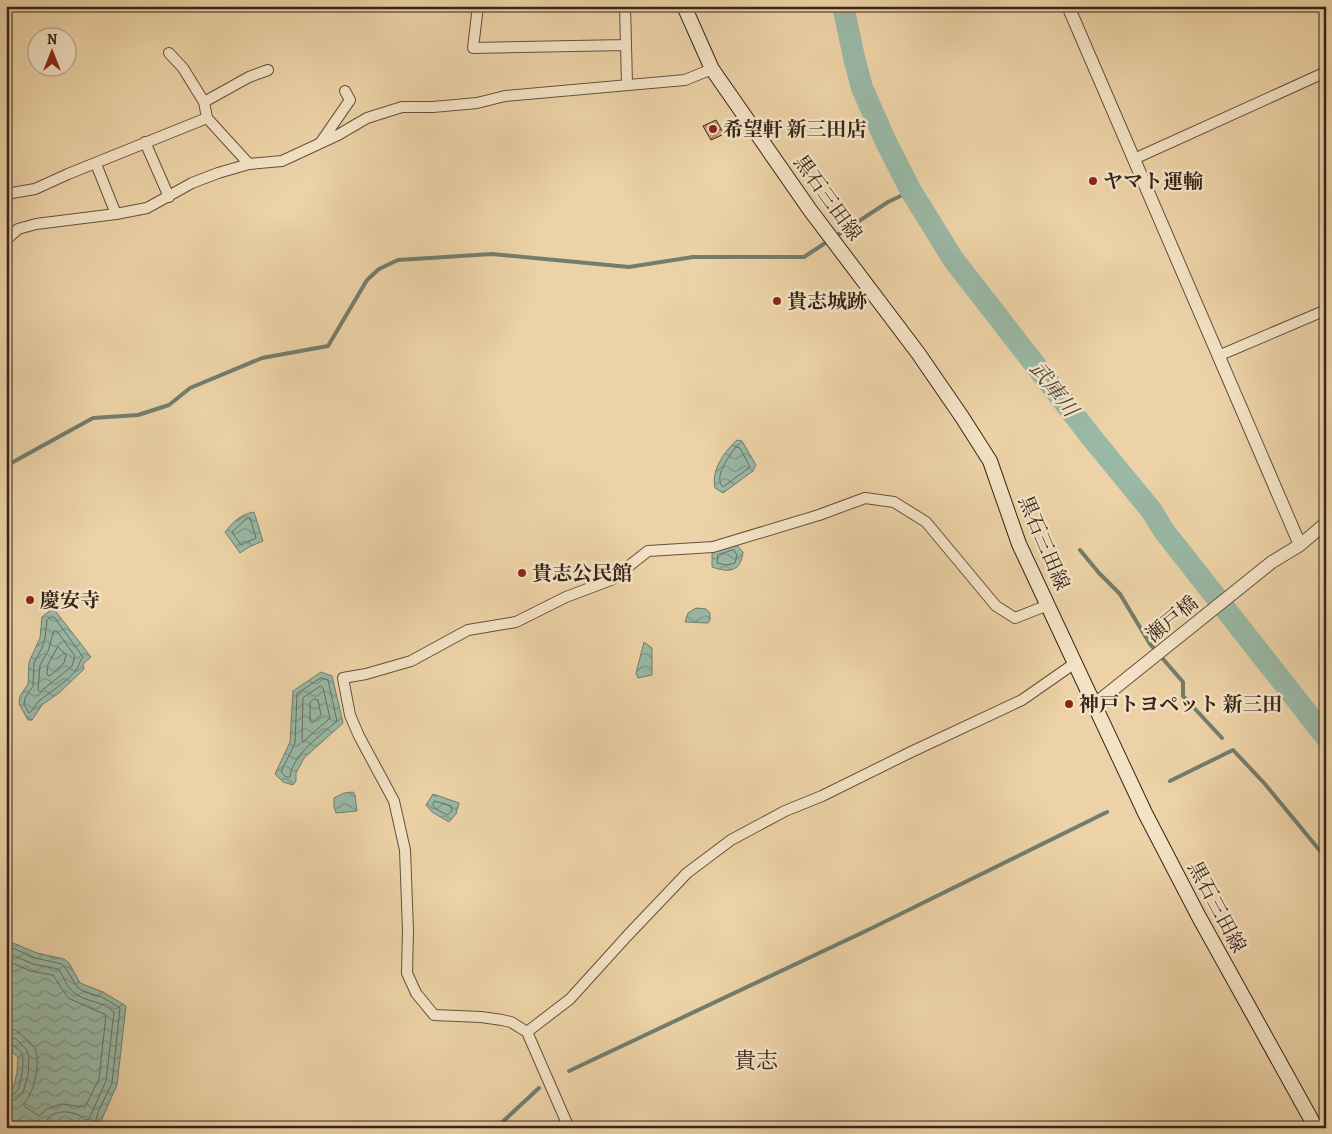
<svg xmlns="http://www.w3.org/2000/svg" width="1332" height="1134" viewBox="0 0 1332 1134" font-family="Alegreya,'Noto Serif JP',serif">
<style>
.water{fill:url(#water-waves);stroke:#727d6d}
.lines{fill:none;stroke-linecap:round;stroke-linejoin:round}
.shore{stroke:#686e60;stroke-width:1}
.stream{stroke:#727d6d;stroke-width:4}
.river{stroke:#99b8a5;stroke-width:22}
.building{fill:url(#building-cross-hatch);stroke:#37241a}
.minor-casing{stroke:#64503d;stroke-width:12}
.tertiary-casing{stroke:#64503d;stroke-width:14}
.secondary-casing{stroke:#37241a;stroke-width:16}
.minor{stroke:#f3e2c5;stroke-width:10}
.tertiary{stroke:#f3e2c5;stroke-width:12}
.secondary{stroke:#f3e2c5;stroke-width:14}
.poi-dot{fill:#8f2418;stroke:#f3e2c5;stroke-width:2}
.labels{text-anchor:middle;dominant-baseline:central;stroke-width:5;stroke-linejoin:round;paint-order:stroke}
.poi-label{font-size:20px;font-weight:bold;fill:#37241a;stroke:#f3e2c5;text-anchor:start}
.street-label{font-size:20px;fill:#37241a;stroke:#f3e2c5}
.water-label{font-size:21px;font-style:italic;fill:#50493d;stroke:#f3e2c5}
.quarter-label{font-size:22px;fill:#37241a;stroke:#f3e2c5}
</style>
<defs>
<pattern id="water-waves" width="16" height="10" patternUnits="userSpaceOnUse" patternTransform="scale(1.25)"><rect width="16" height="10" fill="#99b8a5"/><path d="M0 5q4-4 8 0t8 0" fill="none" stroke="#7e9586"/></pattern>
<pattern id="building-cross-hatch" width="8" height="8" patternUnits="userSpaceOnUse" patternTransform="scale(1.25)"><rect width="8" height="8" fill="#d8a176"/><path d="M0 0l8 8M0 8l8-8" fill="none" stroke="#b08360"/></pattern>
</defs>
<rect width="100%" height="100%" fill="#ecd2a6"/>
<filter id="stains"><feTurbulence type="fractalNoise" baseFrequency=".004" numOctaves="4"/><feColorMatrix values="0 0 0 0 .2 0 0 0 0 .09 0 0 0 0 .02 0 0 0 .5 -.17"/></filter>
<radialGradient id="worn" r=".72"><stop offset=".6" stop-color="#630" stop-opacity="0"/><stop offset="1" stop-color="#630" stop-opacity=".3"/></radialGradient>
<path class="water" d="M737,440L742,441L756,465L753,471L723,493L715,488C711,470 724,452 737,440Z
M254,512L263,541L249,547L240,553L225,532C233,522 241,514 254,512Z
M736,544L743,552C741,572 729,573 712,567V551Z
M53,608L91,657L83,664L84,669L59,693L42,705L32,720H28L19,704L20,696L28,684L29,662L40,638L42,617Z
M696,608L706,609L710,613V620L708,623L685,622L688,613Z
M644,642L652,648V675L638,678L636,673Z
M321,672L332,676L343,723L304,758L296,773V781L293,785L283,782L275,774L290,742L293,691Z
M353,792L355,795L357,811L336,813L334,807V798L344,793Z
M433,794L459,803L456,814L449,822L432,812L426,805Z
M6,940L37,953L64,959L69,963L80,983L103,992L126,1006L117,1085L98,1128H80L65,1122L55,1126L28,1128L6,1120V1092L13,1088L17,1073L18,1057L10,1051L6,1043Z"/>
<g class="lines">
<path class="shore" d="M736,447L740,448L750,467L723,487C713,477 729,456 736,447Z
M250,518L256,538L241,545L232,532L246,519Z
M734,550L737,555L735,563L727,565L717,563L718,555Z
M51,617H54L83,657C79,661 80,665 76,670C66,683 51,691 39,701C35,705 34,710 29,713L24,704L25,698L33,686L34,663L42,648L45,638L47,620Z
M54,631H57L75,656L72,666L66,671L40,692L38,690L40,665L48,651Z
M58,647L66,655L64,663L51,675L48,676L47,673L48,665Z
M321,678L328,680L337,721C321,735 292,755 290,777H286L281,772L295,743L297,694Z
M321,686L323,688L330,718L303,742L302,739L303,698Z
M314,699L318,700L321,715L312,723L310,720V703Z
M435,801L451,806L452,811L447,815L436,809L433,805Z
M6,945L35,958L62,964L65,967L77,987L85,992L102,997L120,1008L112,1083L98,1112L94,1128
M6,952L33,964L58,969C64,976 66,987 74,993C86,1002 103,1001 114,1012L106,1081L89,1119L86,1120C75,1109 46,1107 44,1128
M6,960L30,971L53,975L68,998L106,1015L99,1079L85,1107L61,1104L47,1109L39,1116L24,1106V1103C34,1093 40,1065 36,1051C34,1045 30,1043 26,1039C19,1033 16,1028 6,1028
M6,1036L16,1039L27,1050L29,1057L28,1075L23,1093L14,1100L6,1102
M6,1042C10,1042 20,1050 22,1054C25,1059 21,1086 17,1091C15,1094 10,1095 6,1096"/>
<path class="stream" d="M834,6L844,12
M6,468L13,462L93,418L138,415L169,405L190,388L262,358L328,346L367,280L379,269L398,260L492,254L629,267L693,257H804L888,202L911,191
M1080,550L1099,573L1120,594L1150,644L1183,682V696L1222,738
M1170,781L1233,750L1265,784L1326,858
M569,1071L870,929L1107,812
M496,1128L539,1088"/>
<path class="river" d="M843,6L854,57L862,88L886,142L911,191L953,259L1092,438L1151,510L1164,531L1326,737"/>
</g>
<path class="building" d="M716,120L724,134L711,140L703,126Z"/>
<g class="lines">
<g class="minor-casing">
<path id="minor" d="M478,6L473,48L626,45L625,6
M626,45L627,84
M169,53L183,68L204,102
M207,118L204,102L249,77L268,70
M145,142L169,197
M321,142L350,100L345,91
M1134,159L1326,72
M96,164L116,214
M6,194L35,189L68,174L207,118L249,164
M6,240L18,229L36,224L116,214L147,208L192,183L218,173L249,164L282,161L338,135L367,118L402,107H433L477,103L505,96L685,80L712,69
M1218,356L1326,310
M527,1032L570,999L628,935L687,873L731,840L785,811L822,796L911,752L1022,700L1075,663
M569,1128L527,1032L511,1022L502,1020L481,1017L434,1015L416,993L407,973L408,931L405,850L394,801L359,736L350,715L343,678L366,674L411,661L468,630L516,622L566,597L611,580L648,551L713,547L819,515L865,498L894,502L926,522L996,606L1015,618L1048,605"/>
</g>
<g class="tertiary-casing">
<path id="tertiary" d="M1068,6L1300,545
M1095,704L1272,562L1300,545L1326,523"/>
</g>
<g class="secondary-casing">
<path id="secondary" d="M684,6L712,69L810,210L918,353L962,417L990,461L1019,544L1145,813L1199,917L1316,1128"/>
</g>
<use href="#minor" class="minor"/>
<use href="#tertiary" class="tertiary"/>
<use href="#secondary" class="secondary"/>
</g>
<g class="poi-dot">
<circle cx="713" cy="129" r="5"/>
<circle cx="1093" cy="181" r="5"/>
<circle cx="777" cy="301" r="5"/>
<circle cx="522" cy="573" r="5"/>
<circle cx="30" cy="600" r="5"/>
<circle cx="1069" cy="704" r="5"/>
</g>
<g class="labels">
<g class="poi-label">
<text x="723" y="129">希望軒 新三田店</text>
<text x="1103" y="181">ヤマト運輸</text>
<text x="787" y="301">貴志城跡</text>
<text x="532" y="573">貴志公民館</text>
<text x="40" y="600">慶安寺</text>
<text x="1079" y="704">神戸トヨペット 新三田</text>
</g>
<g class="street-label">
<text transform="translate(828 198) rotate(54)">黒石三田線</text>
<text transform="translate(1044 543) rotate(67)">黒石三田線</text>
<text transform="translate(1172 619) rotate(-39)">瀬戸橋</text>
<text transform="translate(1217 907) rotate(62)">黒石三田線</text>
</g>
<g class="water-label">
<text transform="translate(1054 389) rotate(52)">武庫川</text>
</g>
<g class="quarter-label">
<text x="756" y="1061">貴志</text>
</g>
</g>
<rect width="1332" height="1134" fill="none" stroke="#ecd2a6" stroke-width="25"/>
<rect x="8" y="8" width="1317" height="1119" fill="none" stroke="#37241a" stroke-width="2.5"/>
<rect x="12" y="12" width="1307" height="1109" fill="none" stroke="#37241a"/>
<g transform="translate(52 52)"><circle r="24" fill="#f3e2c5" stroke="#a89681"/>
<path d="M0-4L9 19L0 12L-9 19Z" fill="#8f2418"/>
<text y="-8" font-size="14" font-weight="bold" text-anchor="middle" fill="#37241a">N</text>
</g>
<rect width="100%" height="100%" filter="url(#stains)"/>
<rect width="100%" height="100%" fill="url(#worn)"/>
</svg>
